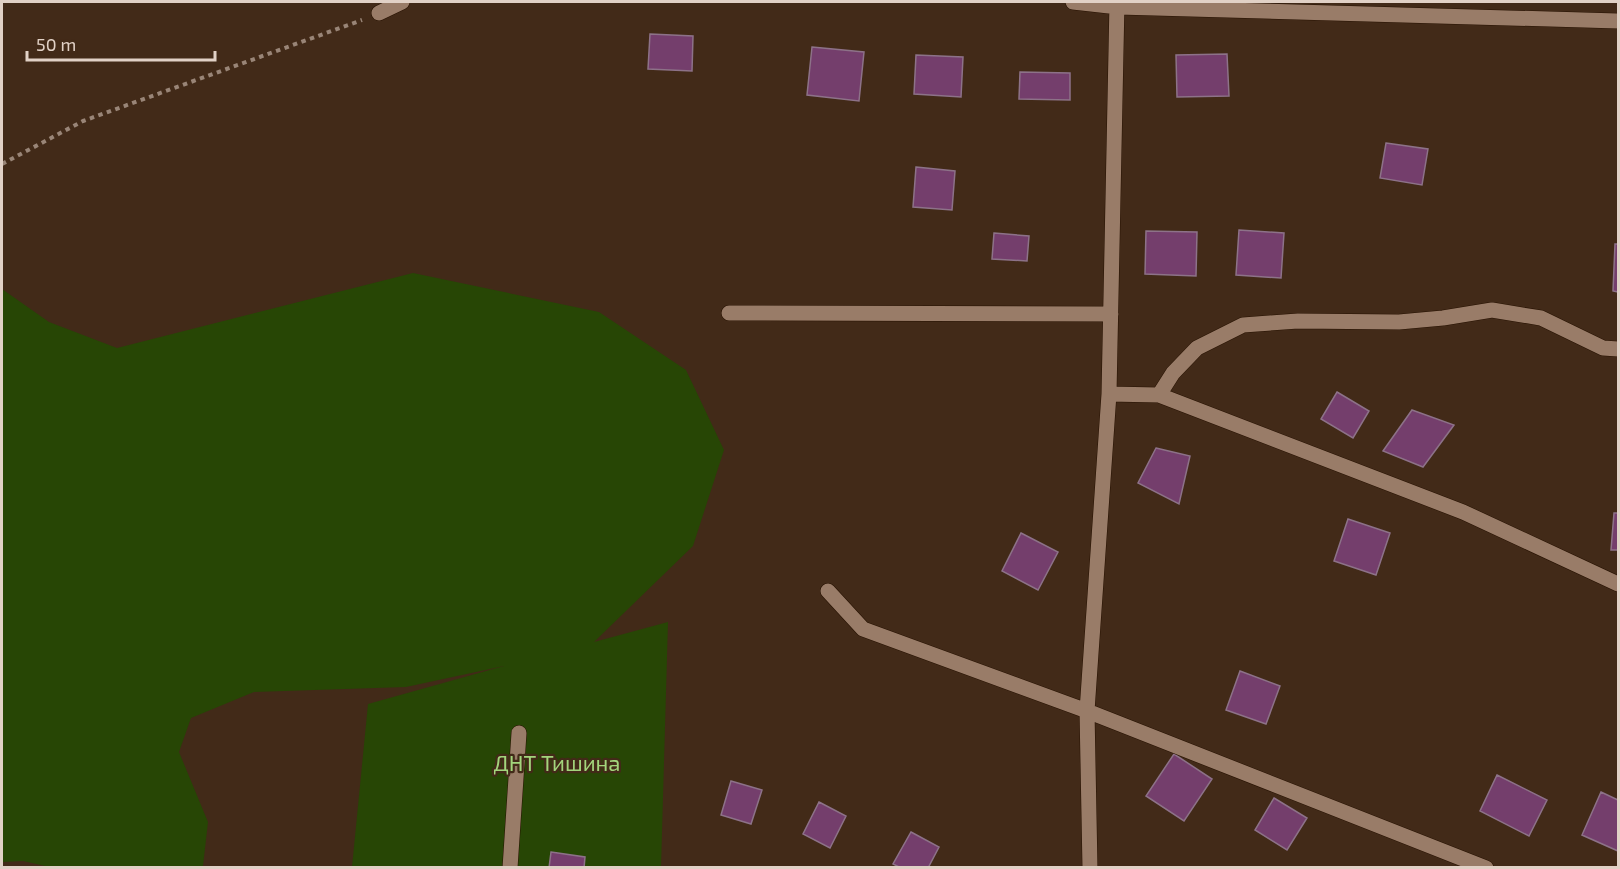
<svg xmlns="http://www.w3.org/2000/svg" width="1620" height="869" viewBox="0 0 1620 869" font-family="'Exo 2',sans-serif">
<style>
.green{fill:#274605}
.building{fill:#743e6c;stroke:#8d7288;stroke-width:1.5}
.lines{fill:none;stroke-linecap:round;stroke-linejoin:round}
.minor-casing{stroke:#271202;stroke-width:16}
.path{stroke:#998577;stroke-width:4;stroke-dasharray:4.5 4.5;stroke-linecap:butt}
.minor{stroke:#997c68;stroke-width:15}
.labels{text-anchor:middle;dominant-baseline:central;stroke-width:4.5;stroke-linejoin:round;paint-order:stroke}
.park-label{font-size:22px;fill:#a3d57c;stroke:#422a18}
</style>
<rect width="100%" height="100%" fill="#422a18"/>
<path class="green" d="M413,273L599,312L686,370L724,450L693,546L594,642L668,622L661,867H352L368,704L504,666L406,687L254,692L191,718L179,752L208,822L203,866L198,868H54L23,861L2,862V289L49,322L117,348Z"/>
<path class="building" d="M650,34L693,36L692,71L648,69Z
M812,47L864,52L859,101L807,95Z
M1227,54L1229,96L1177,97L1176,55Z
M916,55L963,57L961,97L914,94Z
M1020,72L1070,73V100L1019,99Z
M1386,143L1428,149L1422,185L1380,178Z
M916,167L955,171L952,210L913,207Z
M1239,230L1284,233L1281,278L1236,275Z
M1146,231L1197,232L1196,276L1145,274Z
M994,233L1029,236L1027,261L992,259Z
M1615,244H1618V292L1613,291Z
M1337,392L1369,411L1353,438L1321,419Z
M1412,410L1454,425L1423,467L1383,451Z
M1156,448L1190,456L1179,504L1138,483Z
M1614,513H1618V550H1611Z
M1348,519L1390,533L1376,575L1334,561Z
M1021,533L1058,552L1038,590L1002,571Z
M1240,671L1280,686L1266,724L1226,710Z
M1174,754L1212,779L1184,821L1146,796Z
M1497,775L1547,800L1529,836L1480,811Z
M731,781L762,790L751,824L721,815Z
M1601,792L1618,800V851L1582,835Z
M1274,798L1307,818L1287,850L1255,830Z
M819,802L846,816L830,848L803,834Z
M911,832L939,847L928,868H901L893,864Z
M551,852L585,857L584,868H549Z"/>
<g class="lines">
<g class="minor-casing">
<path id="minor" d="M1073,2L1118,7L1618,21
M379,13L402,2
M729,313L1111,314
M1109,394L1159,395L1463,512L1618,584
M1159,395L1173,373L1197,348L1243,325L1298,321L1399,322L1443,318L1492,310L1541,318L1603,348L1618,349
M828,591L863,629L1087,711L1486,868
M510,868L519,733
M1090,868L1087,711L1109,394L1117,2"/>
</g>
<path class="path" d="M2,164L83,121L362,20"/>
<use href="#minor" class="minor"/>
</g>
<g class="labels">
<g class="park-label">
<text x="557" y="762">ДНТ Тишина</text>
</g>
</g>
<rect width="1620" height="869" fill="none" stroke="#e1d1c6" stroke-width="6"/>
<path d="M27 51v9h188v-9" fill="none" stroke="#e1d1c6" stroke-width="3"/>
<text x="36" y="51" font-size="18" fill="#e1d1c6" stroke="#422a18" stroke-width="4.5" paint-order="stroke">50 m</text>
</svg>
